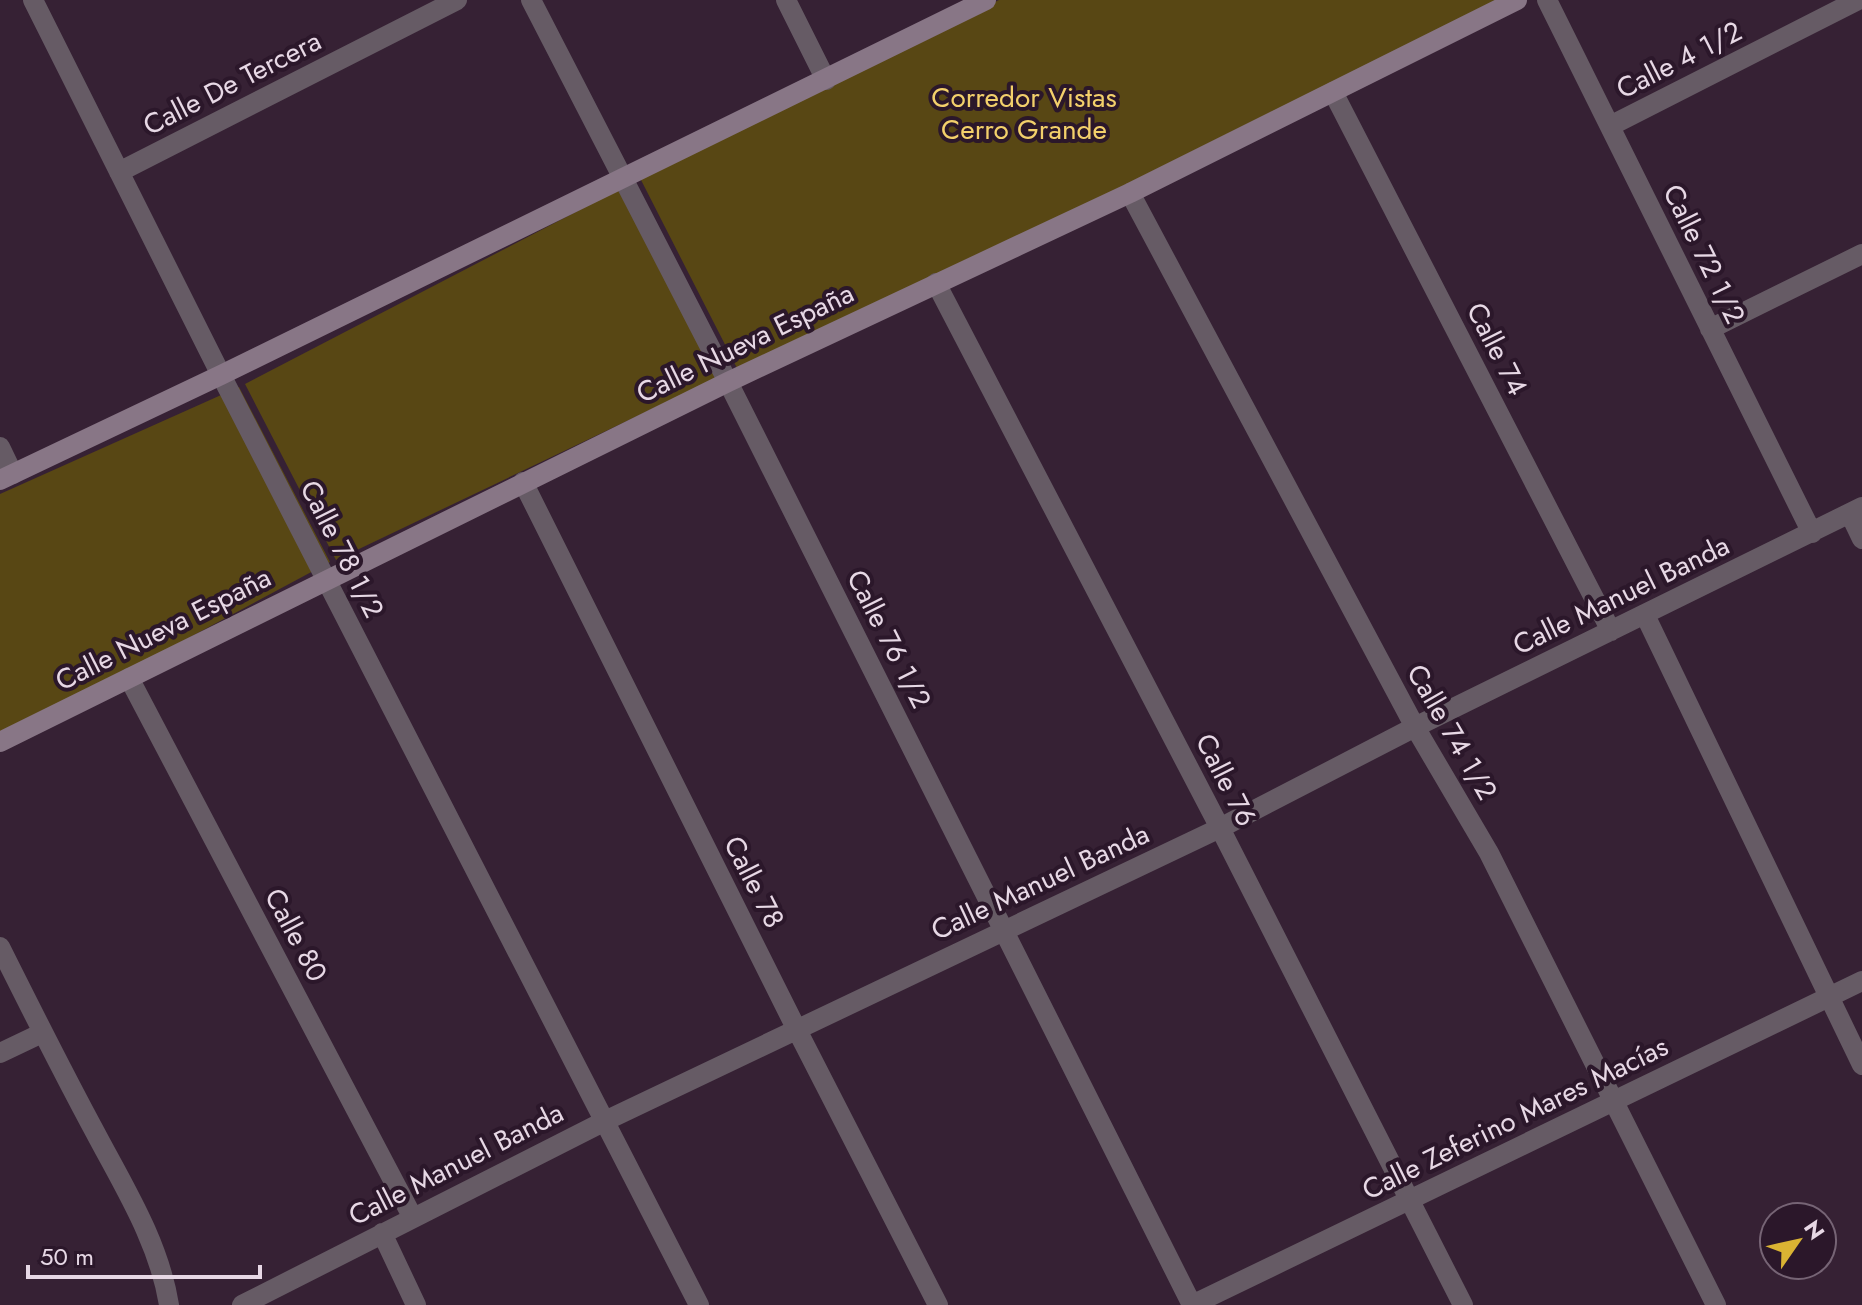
<svg xmlns="http://www.w3.org/2000/svg" width="1862" height="1305" viewBox="0 0 1862 1305" font-family="Jost,sans-serif">
<style>
.green{fill:#584714}
.lines{fill:none;stroke-linecap:round;stroke-linejoin:round}
.street{stroke:#665b65;stroke-width:20}
.secondary{stroke:#887686;stroke-width:20}
.labels{text-anchor:middle;dominant-baseline:central;stroke-width:8;stroke-linejoin:round;paint-order:stroke}
.street-label{font-size:28px;fill:#e7d8e5;stroke:#2b172a}
.park-label{font-size:28px;fill:#f3d06b;stroke:#2b172a}
</style>
<rect width="100%" height="100%" fill="#362134"/>
<path class="green" d="M999,0H1508L1350,80L738,370L640,178Z
M620,189L717,378L336,560L245,384Z
M239,387L330,562L0,739V494Z"/>
<g class="lines">
<path class="street" d="M33,0L221,375L699,1305
M531,0L728,382L1192,1305
M786,0L826,80
M1547,0L1812,533
M1333,92L1611,631
M1610,126L1858,0
M119,172L457,0
M1130,193L1415,727L1489,853L1716,1305
M936,283L1220,828L1463,1305
M1710,329L1862,254
M0,447L13,474
M523,482L796,1028L938,1305
M1850,514L1862,539
M1645,615L1862,1065
M129,678L413,1218
M0,947C31,1009 62,1071 95,1132C124,1187 159,1242 169,1305
M0,1053L42,1033
M382,1233L416,1305
M242,1305L605,1121L1220,828L1415,727L1862,507
M1192,1305L1862,981"/>
<path class="secondary" d="M0,480L221,375L986,0
M0,742L728,382L1130,193L1517,0"/>
</g>
<g class="labels">
<g class="street-label">
<text transform="translate(1679 60) rotate(-27)">Calle 4 1/2</text>
<text transform="translate(232 83) rotate(-27)">Calle De Tercera</text>
<text transform="translate(1704 254) rotate(64)">Calle 72 1/2</text>
<text transform="translate(745 343) rotate(-26)">Calle Nueva España</text>
<text transform="translate(1497 349) rotate(63)">Calle 74</text>
<text transform="translate(342 549) rotate(63)">Calle 78 1/2</text>
<text transform="translate(1621 595) rotate(-26)">Calle Manuel Banda</text>
<text transform="translate(163 629) rotate(-27)">Calle Nueva España</text>
<text transform="translate(889 639) rotate(63)">Calle 76 1/2</text>
<text transform="translate(1452 732) rotate(60)">Calle 74 1/2</text>
<text transform="translate(1226 780) rotate(63)">Calle 76</text>
<text transform="translate(754 882) rotate(63)">Calle 78</text>
<text transform="translate(1040 882) rotate(-25)">Calle Manuel Banda</text>
<text transform="translate(296 935) rotate(62)">Calle 80</text>
<text transform="translate(1515 1118) rotate(-26)">Calle Zeferino Mares Macías</text>
<text transform="translate(456 1164) rotate(-27)">Calle Manuel Banda</text>
</g>
<g class="park-label">
<text x="1024" y="97">Corredor Vistas<tspan x="1024" dy="32">Cerro Grande</tspan></text>
</g>
</g>
<g transform="translate(1798 1241) rotate(56)"><circle r="38" fill="#2b172a" stroke="#766475" stroke-width="2"/>
<path d="M0-6L14 30L0 20L-14 30Z" fill="#dab333"/>
<text y="-12" font-size="22" font-weight="bold" text-anchor="middle" fill="#e7d8e5">N</text>
</g>
<path d="M28 1265v12h232v-12" fill="none" stroke="#e7d8e5" stroke-width="4"/>
<text x="40" y="1265" font-size="24" fill="#e7d8e5" stroke="#2b172a" stroke-width="6" paint-order="stroke">50 m</text>
</svg>
